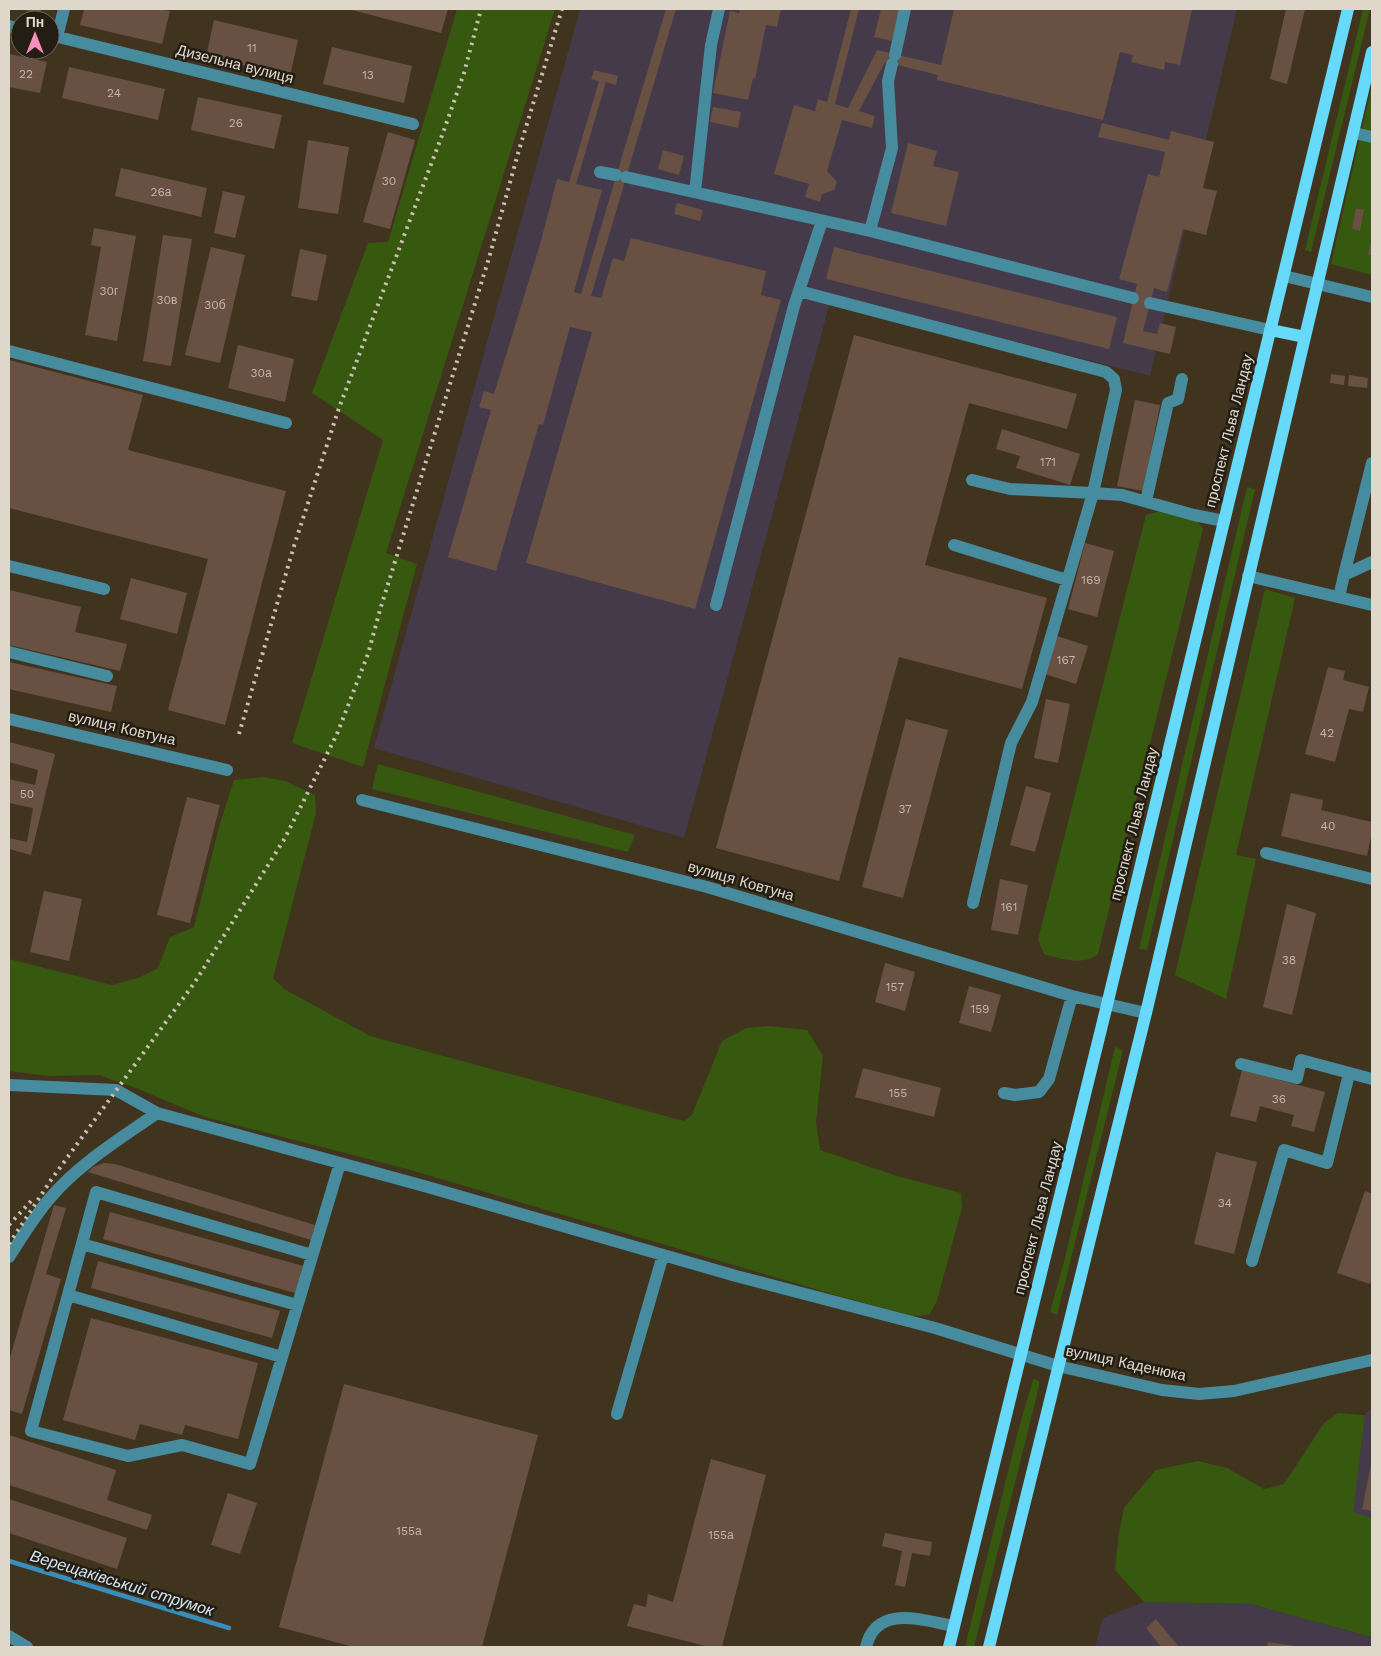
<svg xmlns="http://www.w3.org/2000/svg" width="1381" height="1656" viewBox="0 0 1381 1656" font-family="'Work Sans',sans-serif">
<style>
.industrial{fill:#443a4a}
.green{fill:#37580f}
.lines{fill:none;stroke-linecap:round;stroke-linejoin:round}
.stream{stroke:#398dbc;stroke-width:4.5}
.building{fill:#685142}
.minor{stroke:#478b9f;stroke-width:12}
.major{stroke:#67dafb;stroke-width:12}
.rail{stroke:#cac0b3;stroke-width:4;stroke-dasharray:2.5 5;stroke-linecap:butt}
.labels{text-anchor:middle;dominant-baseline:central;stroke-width:5;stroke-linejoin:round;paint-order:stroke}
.number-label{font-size:12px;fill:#c2b6a9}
.street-label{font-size:15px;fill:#e0d7cb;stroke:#231d14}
.water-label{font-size:16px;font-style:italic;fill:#d2e6f3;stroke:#231d14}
</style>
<rect width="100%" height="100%" fill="#41341f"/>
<path class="industrial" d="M580,9H1237L1150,376L832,295L684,838L374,748Z
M1372,1407V1520L1352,1512L1365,1415Z
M1144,1602L1251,1604L1372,1637V1647H1095L1103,1618Z"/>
<path class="green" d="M457,9H555L386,553L417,564L363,767L292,743L383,440L312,393L368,243L388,242Z
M1363,9H1370L1311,252L1305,250Z
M1372,85V275L1331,264Z
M1247,487L1255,489L1147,950L1139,949Z
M1160,511L1197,521L1203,529L1098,954C1083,966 1062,959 1044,954L1038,940L1146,515Z
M1265,589L1295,598L1236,855L1256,859L1226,999L1175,975Z
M378,764L635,835L628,852L372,789Z
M263,777L285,781L315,795L316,813L273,978L284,989L370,1036L684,1121L692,1115L722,1041L746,1028L768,1026L807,1030L823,1056L816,1122L820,1150L897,1176L961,1193L962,1207L937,1301L929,1315L913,1316L839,1296L407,1169L205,1117L136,1088L99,1075L49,1076L9,1071V959L112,985L138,978L158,968L170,937L194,927L219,827L234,780Z
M1115,1047L1123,1050L1057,1315L1050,1312L1064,1262Z
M1034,1379L1039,1381V1386L974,1647H965L1018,1431L1033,1380Z
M1338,1413L1365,1415L1353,1512L1372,1518V1637L1251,1604L1144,1602L1115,1570L1119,1533L1124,1508L1156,1470L1198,1461L1227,1468L1264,1489L1284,1484L1324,1423Z"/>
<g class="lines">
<path class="stream" d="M9,1561L229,1628"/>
</g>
<path class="building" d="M21,9H41L40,14Z
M84,9H159L170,11L162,44L80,25Z
M348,9H448L441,33Z
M666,9H676L591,296L601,298L613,258L624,261L631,238L766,271L761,295L781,300L695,609L526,563L592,332L570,327L543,425L539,424L496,571L448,557L491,410L479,407L484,391L494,394L541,241L557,179L569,182L599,81L591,79L594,70L618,76L616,85L606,82L576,184L602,190L574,292L581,294Z
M740,9H781L777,27L766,25L755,79L753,78L748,100L713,93L730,11L739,13Z
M851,9H859L835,104L848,108L877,50L941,65L954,9H1192L1180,65L1165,62L1164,70L1131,62L1133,55L1120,52L1103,120L937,80L938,75L885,62L859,111L875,116L872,128L842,120L827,171L837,182L834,190L822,194L820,202L805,197L809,184L774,174L794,105L815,111L818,99L827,102Z
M881,9H900L892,41L874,37Z
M1286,9H1305L1287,84L1270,79Z
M214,20L298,40L290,76L206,57Z
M332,47L412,66L404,103L323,84Z
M9,54L47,62L40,93L9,87Z
M69,67L165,89L158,120L62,98Z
M198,97L282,115L274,149L191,130Z
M713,107L741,112L738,128L710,122Z
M1102,123L1169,140L1171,131L1214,142L1203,188L1217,191L1206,235L1183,229L1167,292L1154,288L1143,331L1157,334L1160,323L1176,327L1170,354L1123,343L1137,284L1119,279L1148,174L1159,177L1165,152L1098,137Z
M388,132L415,140L390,229L363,222Z
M308,140L349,147L338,214L298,208Z
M908,143L937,151L933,166L959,172L946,226L891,213Z
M663,150L684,156L679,175L658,169Z
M121,168L207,188L201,217L115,196Z
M223,191L245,196L235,238L214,233Z
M677,203L703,210L700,221L674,214Z
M1356,208L1364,210L1360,231L1352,229Z
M94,228L136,236L117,341L85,335L101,247L91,245Z
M163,235L192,239L171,366L143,361Z
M1370,244L1372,245V256L1368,255Z
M211,247L245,255L220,363L185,355Z
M834,247L1117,317L1109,349L826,279Z
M300,249L327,255L317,301L291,296Z
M854,335L1077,394L1067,429L969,403L925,565L1047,598L1022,689L899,657L839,881L716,848Z
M238,345L294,359L285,402L228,388Z
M9,360L143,395L128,450L286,491L225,725L168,710L208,559L9,508Z
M1331,374L1345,376L1344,385L1330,383Z
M1349,375L1368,378L1367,388L1348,386Z
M1135,400L1160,405L1143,491L1117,486Z
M1002,429L1080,454L1070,485L1016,468L1020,456L996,449Z
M1085,543L1114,551L1097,617L1068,609Z
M131,578L187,593L177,634L120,619Z
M9,590L81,607L75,632L127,644L120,671L9,645Z
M1057,636L1088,646L1076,684L1045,674Z
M9,662L117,686L111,712L9,689Z
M1328,667L1345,671L1343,680L1369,687L1363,712L1349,709L1335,762L1305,754Z
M1046,699L1070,704L1058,763L1034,758Z
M906,719L948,730L903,898L862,887Z
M9,742L55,754L31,855L9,849V838L27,842L33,808L9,803V779L35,785L38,770L9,762Z
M1026,786L1051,793L1035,852L1010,845Z
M1291,793L1323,800L1321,810L1372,822V831L1367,856L1281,836Z
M187,797L220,805L190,923L157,915Z
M1000,879L1028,885L1018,935L991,930Z
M44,891L82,899L69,961L30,952Z
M1287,904L1316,913L1292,1015L1263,1007Z
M885,963L915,972L905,1011L875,1002Z
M969,986L1001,995L991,1032L959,1023Z
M863,1068L941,1088L934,1117L855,1097Z
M1242,1070L1325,1092L1314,1132L1291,1126L1294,1115L1260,1106L1256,1122L1230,1116Z
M1216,1152L1257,1162L1234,1254L1194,1244Z
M104,1163L115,1164L315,1225L311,1240L88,1172L93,1167Z
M1365,1191L1372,1194V1278L1370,1284L1337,1273Z
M54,1205L66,1208L46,1274L61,1279L22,1414L9,1410V1361Z
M110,1212L303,1266L295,1293L103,1239Z
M98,1261L280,1311L272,1338L91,1288Z
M91,1318L258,1363L238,1439L185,1425L182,1435L140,1424L135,1440L63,1420Z
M344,1384L538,1435L482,1647H354L279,1627Z
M9,1435L116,1470L107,1500L152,1515L147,1530L9,1485Z
M711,1459L766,1475L722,1647H709L627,1626L634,1604L646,1607L648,1594L673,1602Z
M1371,1464L1372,1465V1511L1362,1509Z
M228,1493L257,1503L240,1554L211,1545Z
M9,1499L127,1538L117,1569L9,1533Z
M885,1533L932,1542L930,1556L912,1553L905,1587L895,1585L902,1551L882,1546Z
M1156,1619L1179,1647H1161L1146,1628Z
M1268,1642L1295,1646V1647H1267Z"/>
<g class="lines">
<path class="minor" d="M9,26L20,29
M50,35L413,124
M57,37L64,9
M895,55L905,9
M892,64L888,81L892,148L870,231L1133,298
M1354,133L1372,137
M600,172L616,175
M626,177L870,231
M695,192L711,45L719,9
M1284,276L1372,297
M799,291L1106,372L1114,379L1116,390L1093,493L1122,495L1194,515L1224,521
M1150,303L1270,330
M9,351L286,423
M972,480L1010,489L1093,493L1032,702L1011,743L973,903
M1146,501L1168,403L1178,399L1182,379
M954,545L1067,580
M9,566L104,589
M1344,575L1372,463
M1248,576L1372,605
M1339,597L1344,575L1372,562
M716,605L794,306L822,221
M9,652L107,676
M9,719L227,770
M362,800L707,887L1072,996L1146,1013
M1266,853L1372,879
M1241,1064L1297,1078L1301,1060L1372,1079
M9,1085L116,1090L157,1113L424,1186L736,1276L935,1328L1058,1366L1162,1390L1199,1394L1234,1391L1372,1360
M1004,1093L1015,1095L1039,1092L1049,1079L1072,996
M82,1244L297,1305
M312,1255L96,1192L31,1431L128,1456L182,1445L250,1464L340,1163
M9,1257C22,1237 35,1215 51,1197C80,1163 120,1139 157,1113
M1252,1261L1284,1150L1327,1163L1349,1074
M68,1295L282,1357
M617,1414L663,1255
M9,1636L27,1647
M866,1647C876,1604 922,1620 954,1626"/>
<path class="major" d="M1270,330L1305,337
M949,1647L1107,1005L1348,9
M989,1647L1146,1013L1372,52"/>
<path class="rail" d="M239,734L294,546L339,408L444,130L464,73L481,9
M9,1225L32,1200
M9,1244L51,1180L195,982L285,838L337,734L368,654L380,610L489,258L519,150L562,9"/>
</g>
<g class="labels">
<g class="number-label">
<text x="252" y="48">11</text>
<text x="26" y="74">22</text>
<text x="368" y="75">13</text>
<text x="114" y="93">24</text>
<text x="236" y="123">26</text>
<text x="389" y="181">30</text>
<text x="161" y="192">26а</text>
<text x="109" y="291">30г</text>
<text x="167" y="300">30в</text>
<text x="215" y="305">30б</text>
<text x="261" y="373">30а</text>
<text x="1048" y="462">171</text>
<text x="1091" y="580">169</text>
<text x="1066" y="660">167</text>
<text x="1327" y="733">42</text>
<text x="27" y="794">50</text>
<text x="905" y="809">37</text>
<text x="1328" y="826">40</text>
<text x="1009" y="907">161</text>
<text x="1289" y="960">38</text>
<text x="895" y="987">157</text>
<text x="980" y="1009">159</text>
<text x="898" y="1093">155</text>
<text x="1279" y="1099">36</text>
<text x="1225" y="1203">34</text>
<text x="409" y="1531">155а</text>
<text x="721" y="1535">155а</text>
</g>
<g class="street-label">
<text transform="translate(235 64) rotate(14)">Дизельна вулиця</text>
<text transform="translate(1229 431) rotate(-76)">проспект Льва Ландау</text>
<text transform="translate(122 728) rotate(13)">вулиця Ковтуна</text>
<text transform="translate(1134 824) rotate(-76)">проспект Льва Ландау</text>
<text transform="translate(741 881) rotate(16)">вулиця Ковтуна</text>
<text transform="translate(1038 1218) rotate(-76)">проспект Льва Ландау</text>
<text transform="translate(1126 1363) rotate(12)">вулиця Каденюка</text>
</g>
<g class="water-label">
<text transform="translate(122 1583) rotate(17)">Верещаківський струмок</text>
</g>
</g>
<rect width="1381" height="1656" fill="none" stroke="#e0d7cb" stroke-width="20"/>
<g transform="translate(35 35)"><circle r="24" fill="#231d14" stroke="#6f675d"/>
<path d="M0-4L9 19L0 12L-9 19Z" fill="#fe8ebe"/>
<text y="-8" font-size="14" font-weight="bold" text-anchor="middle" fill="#e0d7cb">Пн</text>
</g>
</svg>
